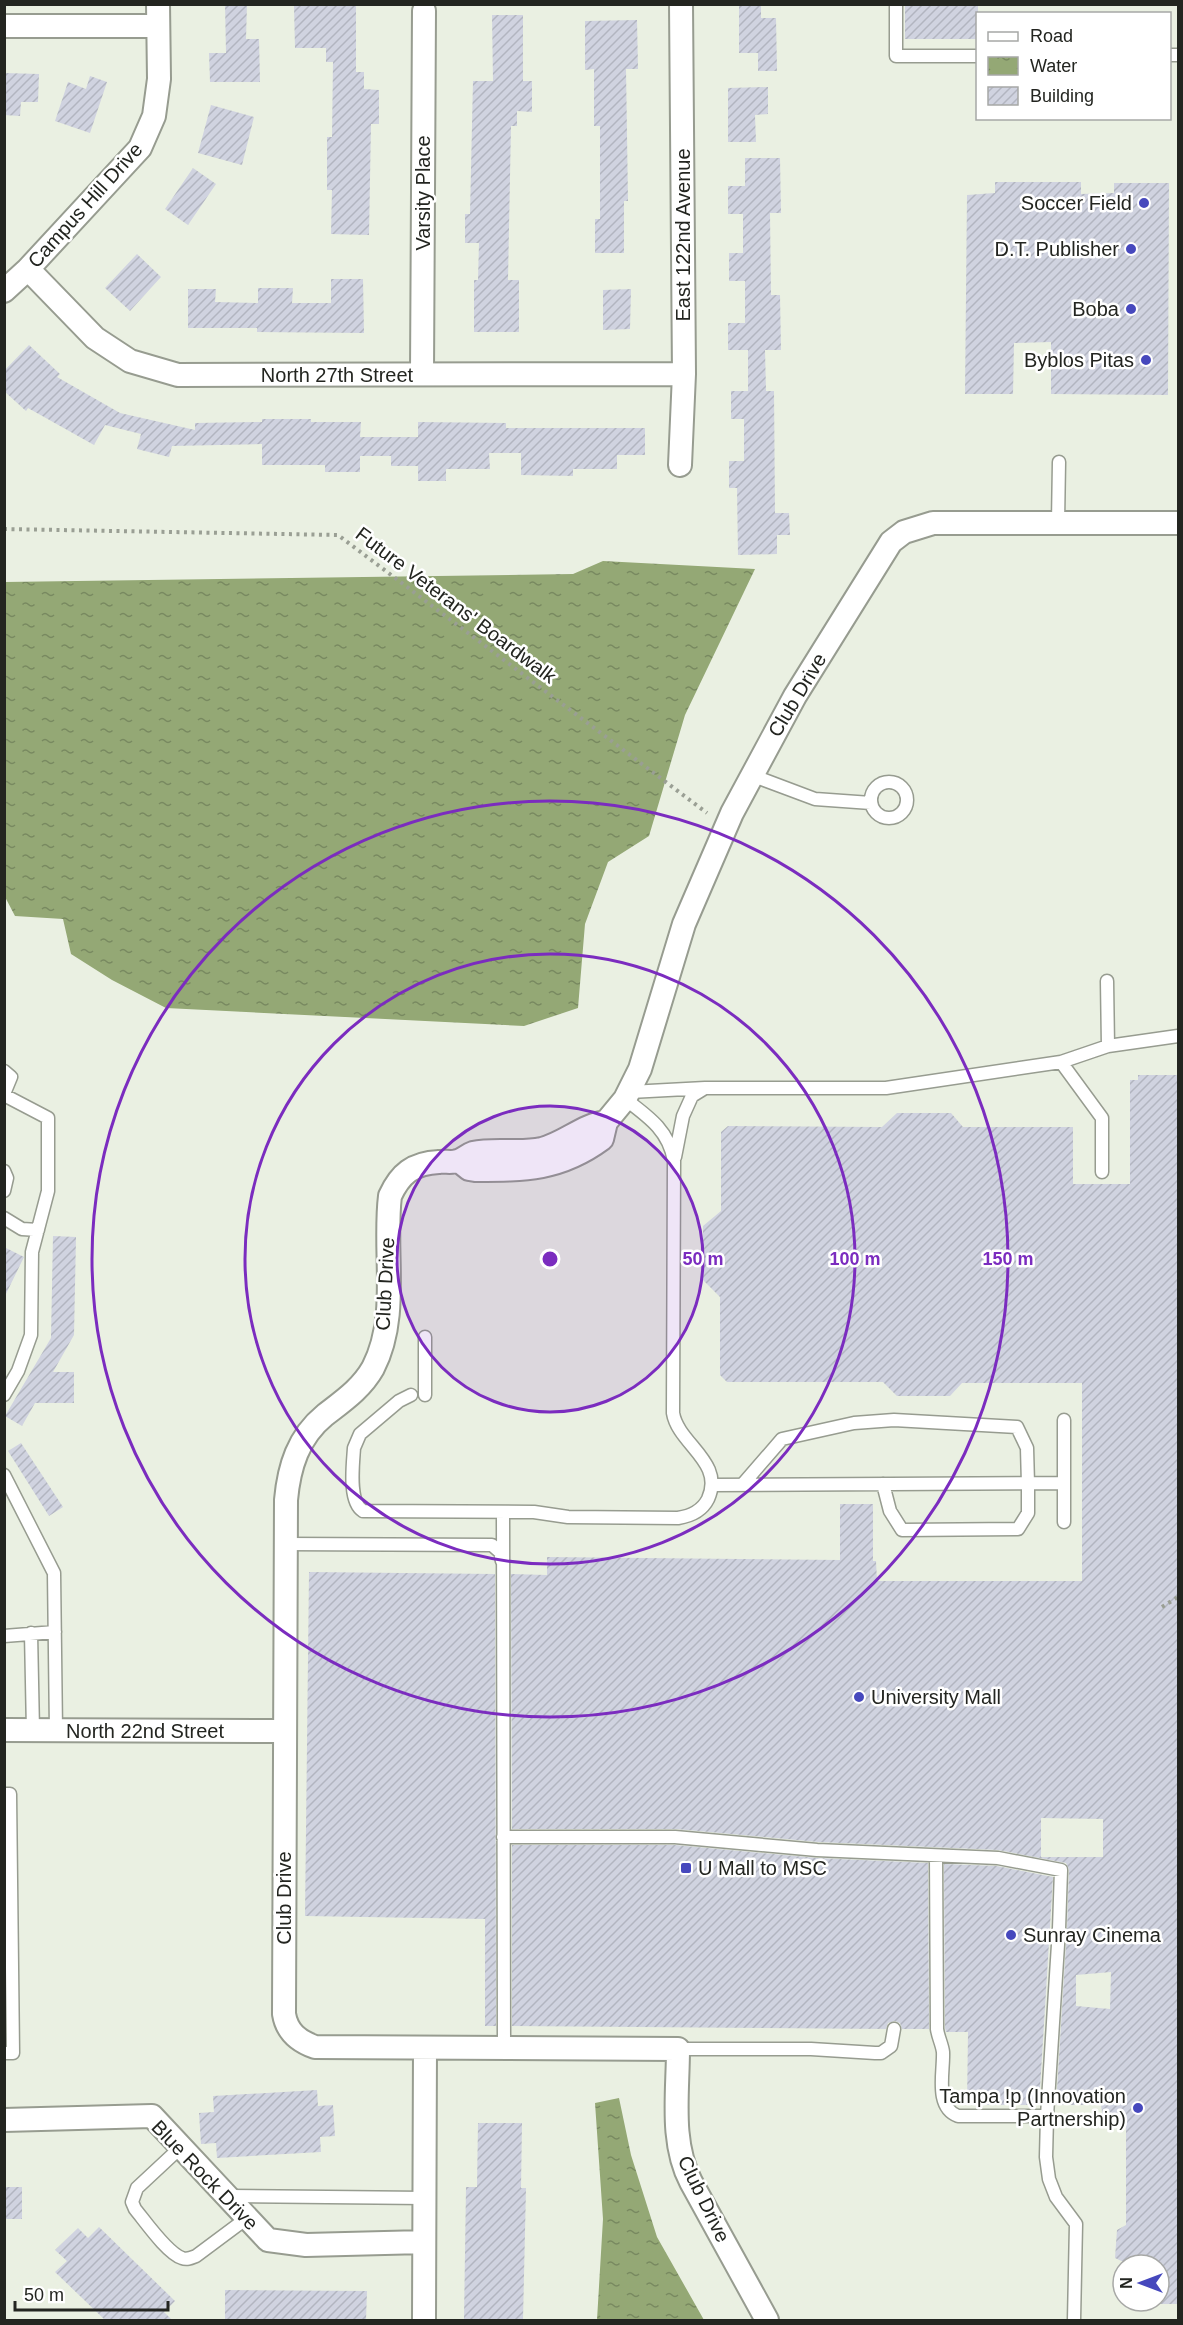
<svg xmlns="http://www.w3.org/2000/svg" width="1183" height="2325" viewBox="0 0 1183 2325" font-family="Helvetica,sans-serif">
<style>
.water{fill:url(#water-ripples)}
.building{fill:url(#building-hatch);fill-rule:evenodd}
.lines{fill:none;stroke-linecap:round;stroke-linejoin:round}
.service-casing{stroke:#979c90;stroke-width:15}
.minor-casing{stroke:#979c90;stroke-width:26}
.path{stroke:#9a9f94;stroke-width:4;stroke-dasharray:3 4.5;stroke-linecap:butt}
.service{stroke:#fff;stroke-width:12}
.minor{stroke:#fff;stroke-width:22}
.ring{fill:none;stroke:#7b2cbf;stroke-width:3}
.poi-dot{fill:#4648bd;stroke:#fff;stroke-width:2}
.labels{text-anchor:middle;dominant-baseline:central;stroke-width:5;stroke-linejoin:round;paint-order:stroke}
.street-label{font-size:20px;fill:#232520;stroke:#fff}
.poi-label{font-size:20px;fill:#232520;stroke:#fff;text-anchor:end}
.centre{fill:#7b2cbf;stroke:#fff;stroke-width:3}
.ring-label{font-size:18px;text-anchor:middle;font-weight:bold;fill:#7b2cbf;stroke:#fff;stroke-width:5;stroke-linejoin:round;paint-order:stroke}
</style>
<defs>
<pattern id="water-ripples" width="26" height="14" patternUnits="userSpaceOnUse" patternTransform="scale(1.5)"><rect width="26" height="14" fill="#94a875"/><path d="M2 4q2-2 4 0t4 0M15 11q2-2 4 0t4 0" fill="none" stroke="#788960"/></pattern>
<pattern id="building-hatch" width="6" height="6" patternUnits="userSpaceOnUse" patternTransform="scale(1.5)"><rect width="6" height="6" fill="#d0d3e0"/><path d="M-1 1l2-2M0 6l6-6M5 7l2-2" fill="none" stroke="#b2b5c0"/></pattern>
</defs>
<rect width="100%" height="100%" fill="#eaf0e2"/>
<path class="water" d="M603,561L755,569L685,715L649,836L608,862L585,924L578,1008L524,1026L166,1008L112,980L71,954L63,919L15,916L4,895L5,582L573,574Z
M619,2098L631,2155L657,2237L704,2320H597L603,2219L595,2103Z"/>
<path class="building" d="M225,4H247L246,39H259L260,82H210L209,53H226Z
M739,4H761V18H776L777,71H758V53H739Z
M905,4H978V39H905Z
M356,5V72H364V89L379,90V124H371L369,235L331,234L332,190H327V137H332L333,62H326V48H295L294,6Z
M492,15H523V81H532V112L517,111V126H511L508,280H519V332H474V280H478L479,243H465V214H470L473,81H493Z
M637,20L638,69H626L628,201H624V253H595V219H600V126H594V69L585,70V21Z
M4,73L39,74L38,102H21L20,116L4,115Z
M90,76L107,82L90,133L55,121L68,82L86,89Z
M768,87V114L755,115L756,142H728V88Z
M211,105L254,117L242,165L198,153Z
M745,158H780L781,213H770L771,295H780L781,350H765L766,391H774L775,513H789L790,535H777V554L738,555L737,488H729V461H744V419H731V391H748V350H728V323H745V281H729V253H743V214H728V186H745Z
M193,168L216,184L188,225L165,209Z
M995,182H1081V194L1114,193V183H1169L1168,395L1051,394V342L1014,343L1013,394H965L967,195L995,193Z
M137,254L161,277L130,311L105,288Z
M331,279H363L364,333L257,332V328H188V289H216L215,302L258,303V288H293L292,303H331Z
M631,289L630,329L603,330V290Z
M29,345L60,374L57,377L120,413L195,430V423L262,422V419H311V422H361L360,437H418V422L506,423V428H645V455H617V469H573V476L521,475V453H489L490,469H446V481H418V466H391V456H360V472H325V465H262V444L172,446L169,457L137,449L141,434L105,425L94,445L28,408L26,411L4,391V371Z
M1138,1075H1179V2304H1159V2265H1130L1115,2258L1117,2230L1126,2225V2119H1103L1101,2105H1056L1067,1929L1069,1870L1066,1863L998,1850L818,1842L676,1829H512L511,1574L547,1575V1557L840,1560V1504H873V1561H876L877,1581H1082V1383H962L950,1396H897L883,1382H727L720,1375V1297L703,1280V1226L721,1211V1132L728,1126L882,1127L897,1113H951L963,1127H1073V1184H1130V1080H1138ZM1041,1818L1103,1819V1857H1041ZM1111,1972L1110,2009L1076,2006V1975Z
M53,1236L76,1237L74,1335L53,1372H74V1403H35L22,1426L5,1416L51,1338Z
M4,1247L24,1257L4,1298Z
M21,1443L63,1507L49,1516L8,1451Z
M309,1572L495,1574L496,2026H485V1919L305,1916Z
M512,1845H675L817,1858L928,1863L929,2029H902L900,2023L895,2021L888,2023L886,2029L512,2026Z
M944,1864L997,1866L1053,1877L1039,2105H967L968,2032H946L945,2028Z
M317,2090L318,2106L333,2105L335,2136L320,2137L321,2152L217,2158L216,2143L201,2144L199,2113L214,2112L213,2096Z
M478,2123H522L521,2188H526L523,2320H464L466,2187H477Z
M4,2187H22V2219H4Z
M99,2227L175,2301L164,2312L172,2320H105L55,2272L67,2261L55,2250L78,2228L88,2238Z
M225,2290L367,2291L366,2320H225Z"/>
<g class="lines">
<g class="service-casing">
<path id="service" d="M896,4V56H978
M1170,55H1178
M1058,522L1059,462
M751,775L815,799L871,803
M871 800a18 18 0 1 1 36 0a18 18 0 1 1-36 0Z
M1107,981L1108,1046
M1061,1062L1108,1046L1178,1036
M4,1071L11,1077L4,1094
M630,1092L705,1088H886L1061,1062L1102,1118V1172
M4,1095L48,1118V1191L32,1252L31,1335L18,1371L4,1395
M675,1157L683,1116L692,1096L705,1088
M4,1171L7,1178L4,1191
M4,1218L22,1229L38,1230
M411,1395L399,1401L360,1434L354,1448C353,1464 348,1502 363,1511L534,1512L568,1517L678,1518C691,1516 702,1511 708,1499C725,1462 678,1444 673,1413L674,1161C669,1131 649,1117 625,1099
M425,1395V1337
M4,1475L54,1573L56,1731
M1064,1483V1522
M743,1484L782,1439L854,1423L894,1420L1017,1427L1027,1448L1028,1484V1513L1018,1529L902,1530L890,1511L883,1484
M712,1485L1064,1483V1420
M503,1512L504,2048
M285,1544L492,1545L500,1552L502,1561
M31,1633L33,1731
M4,1636L55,1632
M4,1794H10L13,2053H4
M503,1837H675L817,1850L998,1858L1061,1870L1059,1929L1047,2116
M936,1856L937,2029C938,2037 942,2044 943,2052C944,2072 934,2107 958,2116H1047L1046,2157L1049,2179L1056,2197L1076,2224L1074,2320
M678,2049H811L875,2053H881L891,2046L894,2029
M181,2147L137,2188L132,2202L135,2209C145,2221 167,2253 182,2258C187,2260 191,2258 196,2256L247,2218
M229,2196L425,2198"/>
</g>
<g class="minor-casing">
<path id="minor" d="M4,26H158
M28,269L95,338L130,361L178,375L684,374
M4,291L28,269L140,148L154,116L159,79L158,4
M422,374L424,11
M680,465L684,374L681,4
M606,1122C583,1125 565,1143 542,1149C520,1154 496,1148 473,1153C467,1155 463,1160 457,1161C452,1163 444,1161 439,1162C413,1163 400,1174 390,1196C383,1252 400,1316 373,1368C361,1389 343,1401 325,1415C298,1437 289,1467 286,1500L284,2014C287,2032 298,2041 315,2047L678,2049C678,2093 670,2142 691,2182L767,2320
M459,1161L469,1169L475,1170C525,1170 560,1170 602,1139L606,1122L625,1099L640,1069L684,924L732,813L795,696L891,542L904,532L933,523H1178
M4,1730L285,1731
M4,2120L152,2116L268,2240L306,2245L424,2242
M424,2320L425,2048"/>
</g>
<path class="path" d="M4,529L338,535L707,813
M1162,1607L1178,1597"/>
<use href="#service" class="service"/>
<use href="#minor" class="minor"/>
</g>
<circle cx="550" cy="1259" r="153" fill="#7b2cbf" fill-opacity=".12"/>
<g class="ring">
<circle cx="550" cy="1259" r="153"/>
<circle cx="550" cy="1259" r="305"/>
<circle cx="550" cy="1259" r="458"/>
</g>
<g class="poi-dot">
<circle cx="1144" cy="203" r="6"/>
<circle cx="1131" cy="249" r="6"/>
<circle cx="1131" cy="309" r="6"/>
<circle cx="1146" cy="360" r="6"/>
<circle cx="859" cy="1697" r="6"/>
<rect x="680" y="1862" width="12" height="12" rx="3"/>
<circle cx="1011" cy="1935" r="6"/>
<circle cx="1138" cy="2108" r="6"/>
</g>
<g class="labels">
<g class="street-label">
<text transform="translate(423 193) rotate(-90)">Varsity Place</text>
<text transform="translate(85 205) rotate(-48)">Campus Hill Drive</text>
<text transform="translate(683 235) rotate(-90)">East 122nd Avenue</text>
<text x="337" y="375">North 27th Street</text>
<text transform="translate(456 605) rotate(37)">Future Veterans' Boardwalk</text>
<text transform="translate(797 695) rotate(-59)">Club Drive</text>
<text transform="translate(385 1284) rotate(-87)">Club Drive</text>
<text x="145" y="1731">North 22nd Street</text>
<text transform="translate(284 1898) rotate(-90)">Club Drive</text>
<text transform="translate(205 2175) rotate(46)">Blue Rock Drive</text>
<text transform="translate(704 2199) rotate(64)">Club Drive</text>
</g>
<g class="poi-label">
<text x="1132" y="203">Soccer Field</text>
<text x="1119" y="249">D.T. Publisher</text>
<text x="1119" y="309">Boba</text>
<text x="1134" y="360">Byblos Pitas</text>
<text x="871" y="1697" text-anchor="start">University Mall</text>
<text x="698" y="1868" text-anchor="start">U Mall to MSC</text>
<text x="1023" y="1935" text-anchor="start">Sunray Cinema</text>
<text x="1126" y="2096">Tampa !p (Innovation<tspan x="1126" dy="23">Partnership)</tspan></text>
</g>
</g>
<circle cx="550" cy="1259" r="9" class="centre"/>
<g class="ring-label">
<text x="703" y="1265">50 m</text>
<text x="855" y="1265">100 m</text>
<text x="1008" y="1265">150 m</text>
</g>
<rect width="1183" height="2325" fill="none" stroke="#232520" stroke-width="12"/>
<rect x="976" y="12" width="195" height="108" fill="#ffffff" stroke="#a7a8a6" stroke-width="1.5"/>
<rect x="988" y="32" width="30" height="9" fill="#ffffff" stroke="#a7a8a6" stroke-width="1.5"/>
<text x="1030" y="42" font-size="18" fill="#232520">Road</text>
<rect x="988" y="57" width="30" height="18" fill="url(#water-ripples)" stroke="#a7a8a6" stroke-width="1.5"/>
<text x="1030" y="72" font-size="18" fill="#232520">Water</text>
<rect x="988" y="87" width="30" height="18" fill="url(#building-hatch)" stroke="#a7a8a6" stroke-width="1.5"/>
<text x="1030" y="102" font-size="18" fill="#232520">Building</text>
<g transform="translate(1141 2283) rotate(270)"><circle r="28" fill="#ffffff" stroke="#a7a8a6" stroke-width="1.5"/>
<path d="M0-4.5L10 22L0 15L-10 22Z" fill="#4648bd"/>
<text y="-9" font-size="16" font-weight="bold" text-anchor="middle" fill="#232520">N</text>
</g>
<path d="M15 2301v9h153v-9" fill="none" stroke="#232520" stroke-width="3"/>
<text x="24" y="2301" font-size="18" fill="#232520" stroke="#ffffff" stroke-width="4.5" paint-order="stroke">50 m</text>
</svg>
